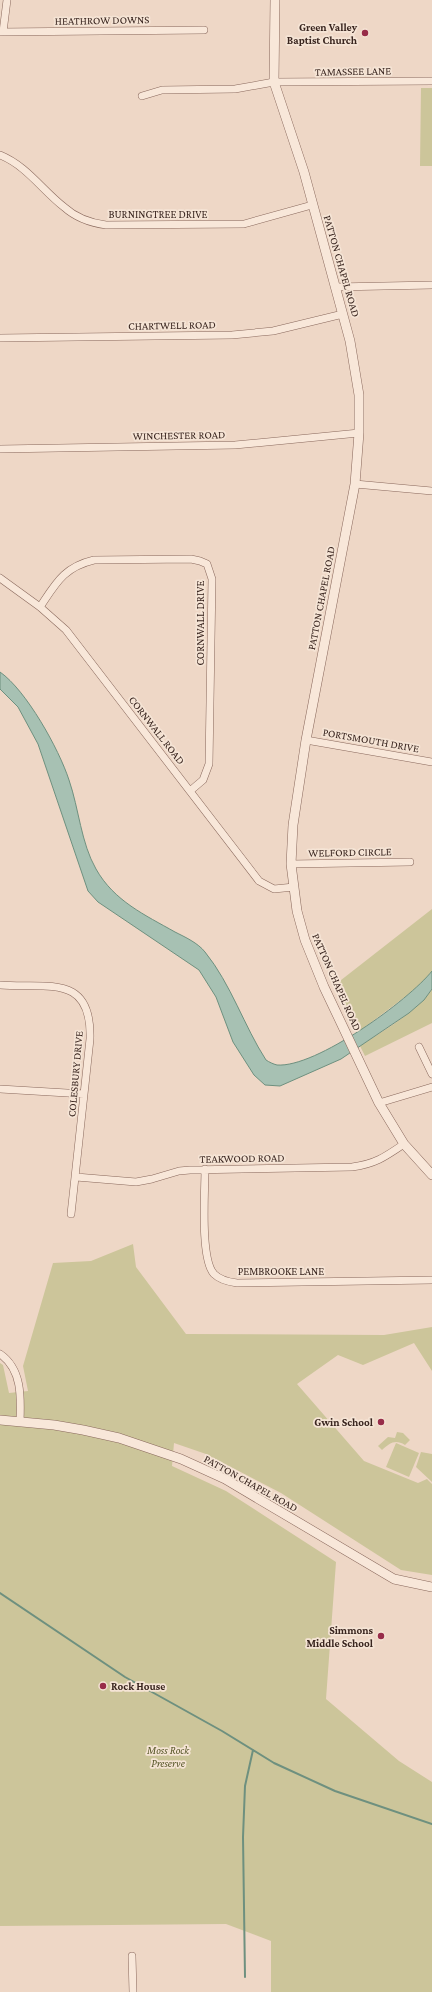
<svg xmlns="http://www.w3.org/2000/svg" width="432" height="1992" viewBox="0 0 432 1992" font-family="'Crimson Pro',serif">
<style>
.green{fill:#ccc59a}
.water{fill:#a7c1b3;stroke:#6e907f}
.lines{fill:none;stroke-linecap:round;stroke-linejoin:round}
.stream{stroke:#6e907f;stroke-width:2}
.minor-casing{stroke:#89685c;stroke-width:8}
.tertiary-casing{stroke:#89685c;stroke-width:10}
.minor{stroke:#f8e7d9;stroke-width:7}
.tertiary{stroke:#f8e7d9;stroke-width:9}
.poi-dot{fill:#972c49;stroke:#f5e4d5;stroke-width:1.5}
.labels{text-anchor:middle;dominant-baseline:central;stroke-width:3.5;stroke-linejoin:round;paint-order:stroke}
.street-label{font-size:11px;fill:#39251f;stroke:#f5e4d5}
.poi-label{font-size:11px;font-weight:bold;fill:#39251f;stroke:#f5e4d5;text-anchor:end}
.park-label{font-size:11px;font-style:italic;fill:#555526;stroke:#f5e4d5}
</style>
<rect width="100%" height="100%" fill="#eed7c6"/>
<path class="green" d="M421,88H432V166H420Z
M432,909V971L422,984L357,1033L336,984Z
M432,989V1023L365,1056L360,1046C385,1029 414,1014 432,989Z
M133,1244L136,1267L186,1334L384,1335L432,1327V1371L414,1343L363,1365L338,1355L297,1384L364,1461L418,1483L427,1479L432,1484V1575L401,1570L281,1493L206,1454L174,1443L172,1466L226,1491L336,1562L326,1699L399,1761L432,1782V1992H271V1941L226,1924L0,1926V1363L3,1365L9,1393L28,1391L23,1366L53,1263L91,1261Z
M397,1432L403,1433L410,1440L405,1445C395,1439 390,1443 382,1450L378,1446L388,1437L395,1438Z
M396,1443L419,1453L409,1477L386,1467Z
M421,1452L432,1454V1482L416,1467Z"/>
<path class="water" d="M0,672C26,690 59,749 69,780C79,809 81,843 96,869C114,901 145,915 175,932C185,937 198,943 205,952C231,984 244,1026 266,1060C269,1062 273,1064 277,1065C316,1068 409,1000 432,971V989L424,1000L409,1013L341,1059L280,1086L265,1085L254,1075L233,1042L216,997L199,970L98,902L88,891L38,744L18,707L0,689Z"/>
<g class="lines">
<path class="stream" d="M0,1593L125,1677L222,1731L274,1763L335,1791L432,1824
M245,1977L243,1837L245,1786L253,1750"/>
<g class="minor-casing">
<path id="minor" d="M0,32L204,30
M3,32L7,0
M142,96L162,90L235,89L274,82L432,81
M0,155C27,166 42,190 64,207C75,217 91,223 106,225L244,224L312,205
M336,287L432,285
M0,338L232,335L273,331L343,314
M0,449L235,445L359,433
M355,484L432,491
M0,578L40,607L66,630L259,881L274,889L294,887
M40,607C56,583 64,567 94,560L191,559L200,561L207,564L212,579L209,764L203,780L190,791
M306,740L432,762
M291,864L410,862
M0,985C46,989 92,972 90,1039L71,1214
M419,1047L432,1074
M0,1089L84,1094
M379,1103L432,1087
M205,1169C205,1191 200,1259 214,1274C220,1280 229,1282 237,1283L432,1280
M76,1177L136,1182L152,1179L179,1171L190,1170L352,1167C375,1164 385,1157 404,1144
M0,1354C22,1369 21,1397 20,1421
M132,1956L133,1992"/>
</g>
<g class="tertiary-casing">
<path id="tertiary" d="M275,0L274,82L304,172L350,341L359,395V433L355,484L306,740L293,825L291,864L297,911L305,940L324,987L379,1103L404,1144L432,1175
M0,1420L54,1425L83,1430L119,1438L181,1459L225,1479L394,1579L432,1587"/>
</g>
<use href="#minor" class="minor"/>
<use href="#tertiary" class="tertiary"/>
</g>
<g class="poi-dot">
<circle cx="365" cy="33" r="4"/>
<circle cx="381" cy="1422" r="4"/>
<circle cx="381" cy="1636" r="4"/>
<circle cx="103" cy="1686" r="4"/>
</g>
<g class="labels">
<g class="street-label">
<text transform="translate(102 20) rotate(-1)">HEATHROW DOWNS</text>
<text transform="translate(353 71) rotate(-1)">TAMASSEE LANE</text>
<text x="158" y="214">BURNINGTREE DRIVE</text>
<text transform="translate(342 266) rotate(74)">PATTON CHAPEL ROAD</text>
<text transform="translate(172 325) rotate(-1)">CHARTWELL ROAD</text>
<text transform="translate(179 435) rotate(-1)">WINCHESTER ROAD</text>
<text transform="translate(321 598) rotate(-79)">PATTON CHAPEL ROAD</text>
<text transform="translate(200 623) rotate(-90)">CORNWALL DRIVE</text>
<text transform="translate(157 730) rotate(52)">CORNWALL ROAD</text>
<text transform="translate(371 740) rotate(10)">PORTSMOUTH DRIVE</text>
<text transform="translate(350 852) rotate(-1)">WELFORD CIRCLE</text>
<text transform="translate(337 982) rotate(66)">PATTON CHAPEL ROAD</text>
<text transform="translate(75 1074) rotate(-85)">COLESBURY DRIVE</text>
<text transform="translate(242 1158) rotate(-1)">TEAKWOOD ROAD</text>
<text x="281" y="1271">PEMBROOKE LANE</text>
<text transform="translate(251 1483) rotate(29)">PATTON CHAPEL ROAD</text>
</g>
<g class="poi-label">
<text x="357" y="27">Green Valley<tspan x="357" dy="13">Baptist Church</tspan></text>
<text x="373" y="1422">Gwin School</text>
<text x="373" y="1630">Simmons<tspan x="373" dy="13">Middle School</tspan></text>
<text x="111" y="1686" text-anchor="start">Rock House</text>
</g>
<g class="park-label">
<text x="168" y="1750">Moss Rock<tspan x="168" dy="13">Preserve</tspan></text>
</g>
</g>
</svg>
